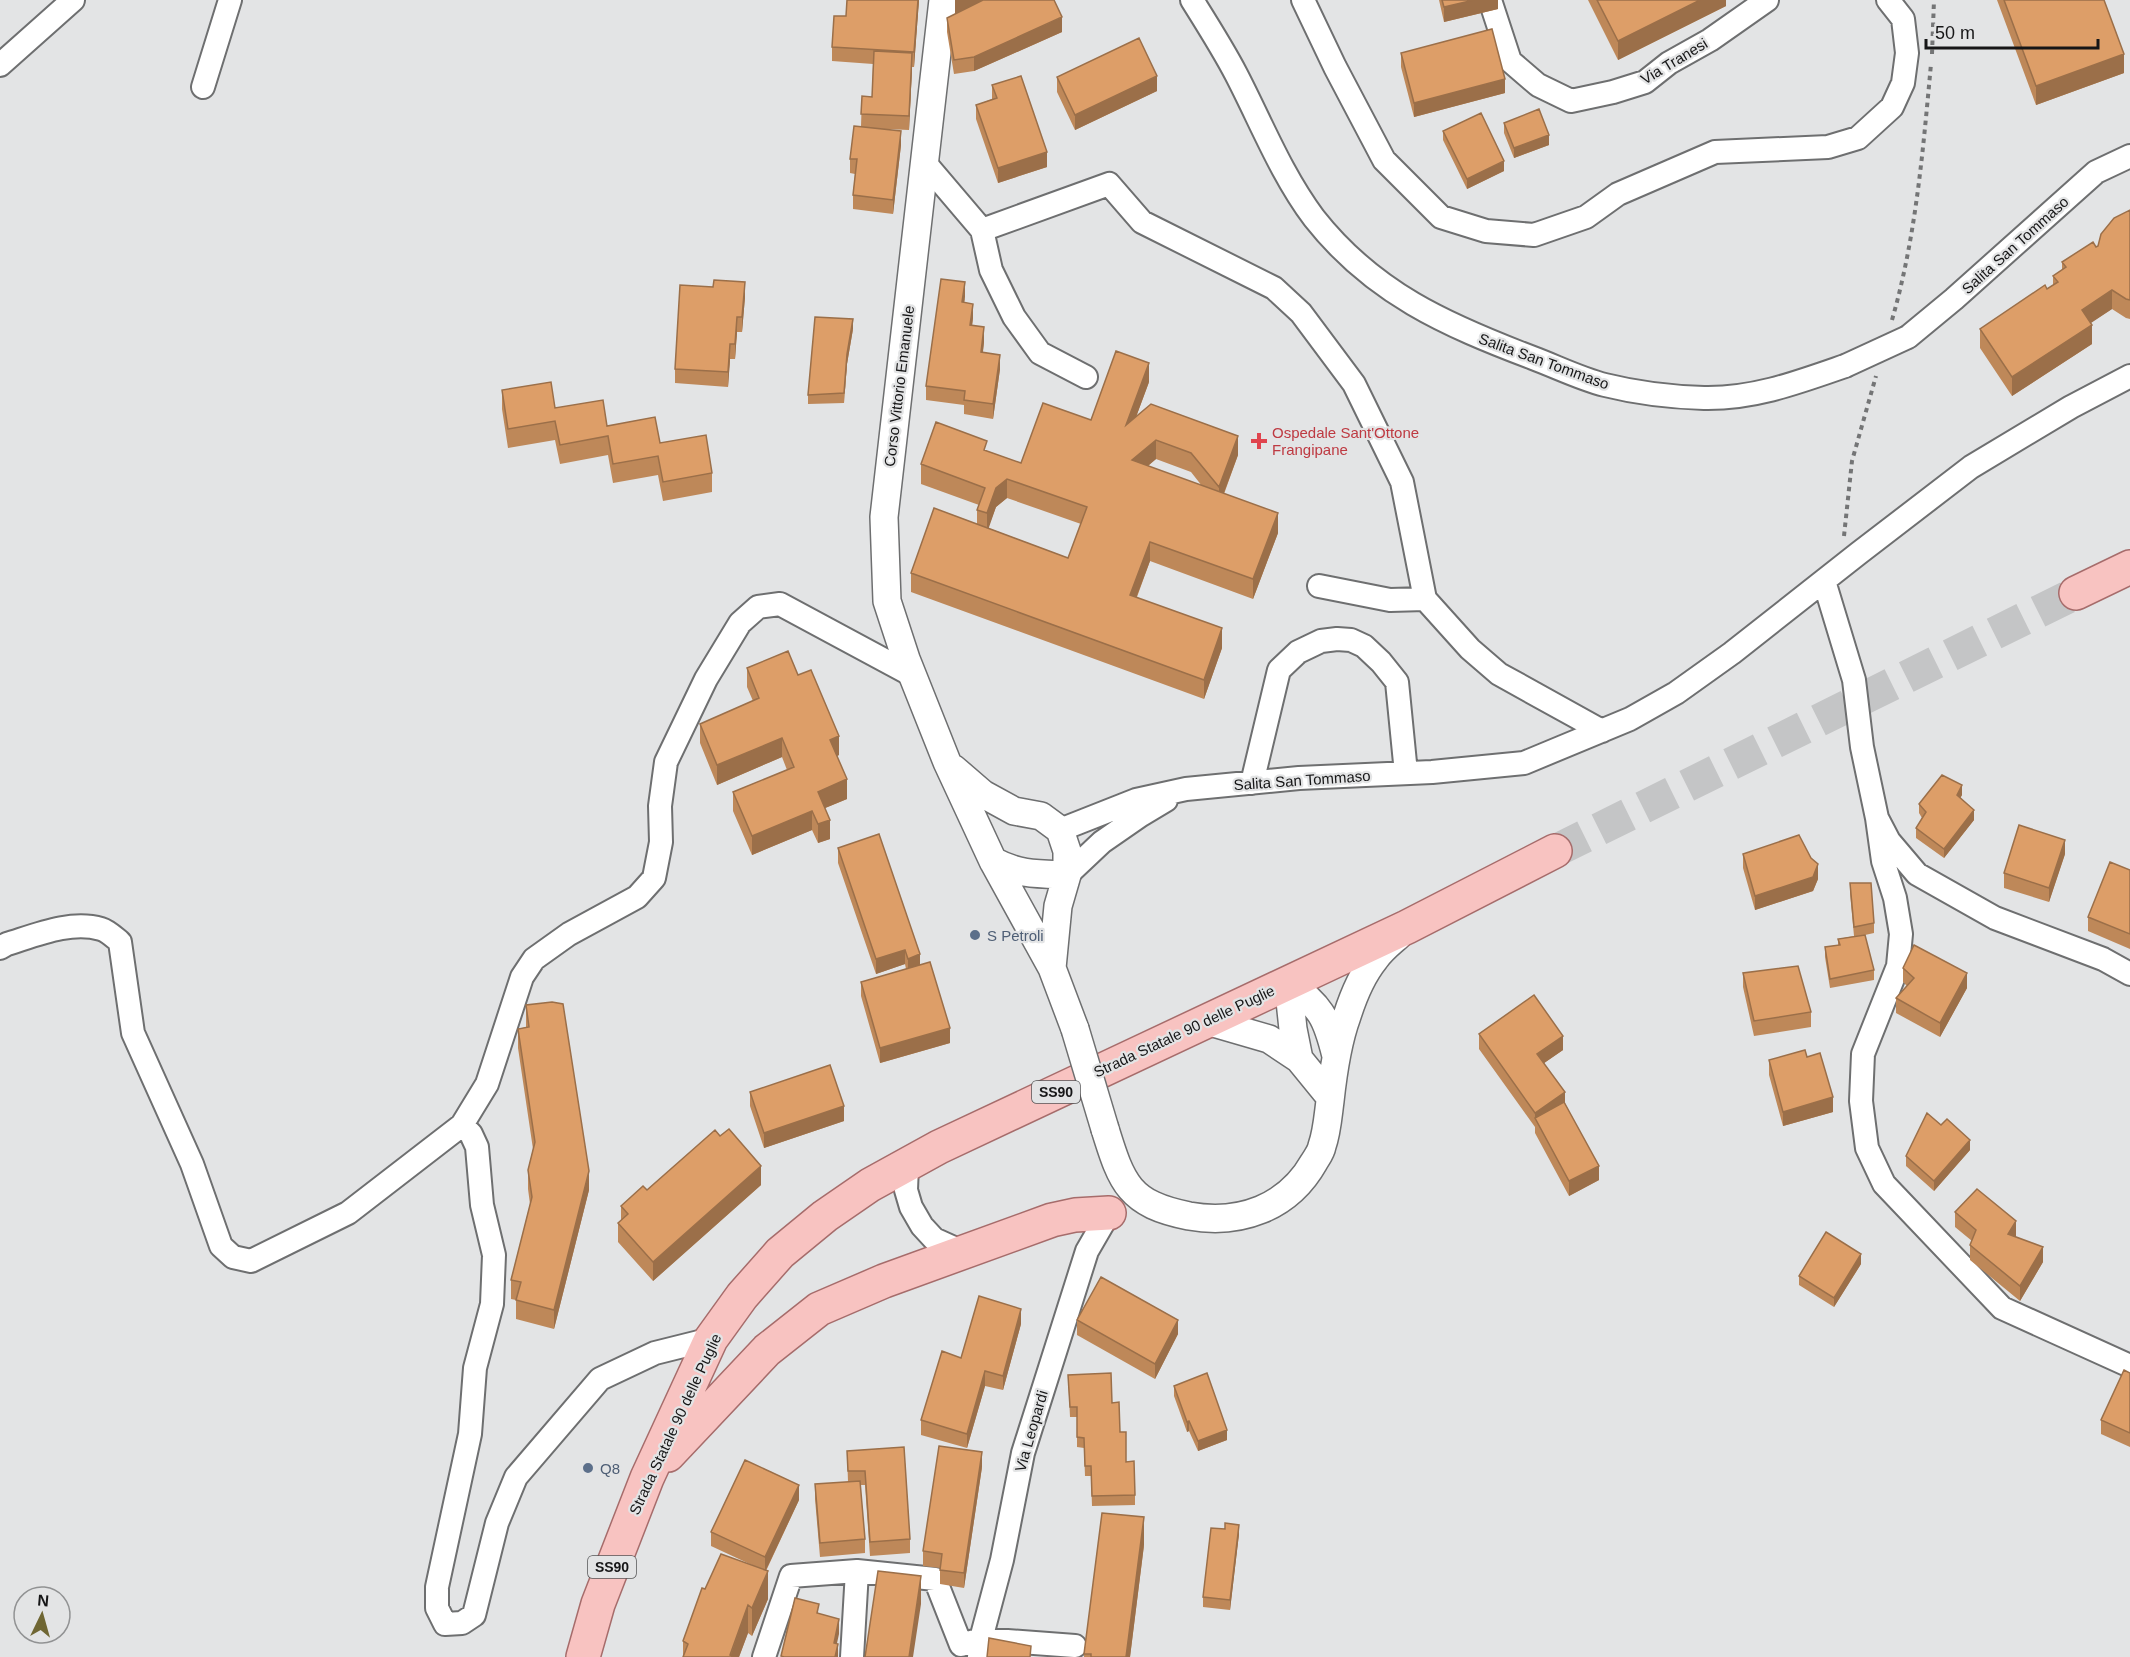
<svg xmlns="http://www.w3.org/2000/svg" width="2130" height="1657" viewBox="0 0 2130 1657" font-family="Helvetica,sans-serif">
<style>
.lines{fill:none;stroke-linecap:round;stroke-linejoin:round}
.primary-tunnel{stroke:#c4c5c6;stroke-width:33;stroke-dasharray:33 16;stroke-linecap:butt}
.minor-casing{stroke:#6e6f70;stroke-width:26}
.tertiary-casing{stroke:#6e6f70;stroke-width:30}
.primary-casing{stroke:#a66c6b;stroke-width:36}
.path{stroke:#747576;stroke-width:4;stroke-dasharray:4.5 4.5;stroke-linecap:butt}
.minor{stroke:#fff;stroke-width:22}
.tertiary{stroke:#fff;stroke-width:27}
.primary{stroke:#f8c3c1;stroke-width:33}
.minor-bridge-casing{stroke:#6e6f70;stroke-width:26;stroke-linecap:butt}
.tertiary-bridge-casing{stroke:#6e6f70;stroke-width:30;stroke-linecap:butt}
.minor-bridge{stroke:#fff;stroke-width:22}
.tertiary-bridge{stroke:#fff;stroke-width:27}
.wall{fill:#be8859;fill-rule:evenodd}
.shaded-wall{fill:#9b6f49}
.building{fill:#dd9e68;stroke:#9b6f49;stroke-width:1.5}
.health-dot{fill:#e0444e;stroke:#e3e4e5;stroke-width:2}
.service-dot{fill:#5c6f8a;stroke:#e3e4e5;stroke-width:2}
.labels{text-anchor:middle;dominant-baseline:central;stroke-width:4.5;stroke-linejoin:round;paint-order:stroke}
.shield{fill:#e3e4e5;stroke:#545455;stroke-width:1.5}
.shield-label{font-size:14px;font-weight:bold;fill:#161617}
.street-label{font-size:15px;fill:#161617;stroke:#e3e4e5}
.health-label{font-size:15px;fill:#be3a42;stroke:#e3e4e5;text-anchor:start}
.service-label{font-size:15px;fill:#4e5e75;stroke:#e3e4e5;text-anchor:start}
</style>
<rect width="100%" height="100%" fill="#e3e4e5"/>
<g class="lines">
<path class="primary-tunnel" d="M1555,851L2076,593"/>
<g class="minor-casing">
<path id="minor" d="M1192,0C1207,24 1223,49 1236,74C1261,122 1281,174 1314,218C1373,293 1446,325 1533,358C1557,367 1581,379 1605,385C1637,393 1671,397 1704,398C1754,399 1799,382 1845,366
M1303,0L1335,67L1384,160L1441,217L1486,231L1534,235L1586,217L1618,194L1715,152L1828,147L1858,138L1892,107L1903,83L1907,53L1903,19L1888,0
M1490,0L1510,61L1538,85L1571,101L1613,92L1645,82L1669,63L1710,40L1767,0
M0,65L73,0
M203,87L230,0
M925,163L982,230L991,270L1014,317L1040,353L1086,377
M982,230L1109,184L1142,222L1274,288L1301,313L1354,384L1402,482L1425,599L1470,649L1499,674L1602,731
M1908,337L1954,299L2096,172L2130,156
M1824,581L1854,680L1862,747L1877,818L1889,841L1917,874L1995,918L2103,959L2130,974
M1319,586L1390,600L1425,599
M1252,783L1279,670L1298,652L1321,641L1337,639L1351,640L1364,646L1381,662L1397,682L1406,773
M1877,818L1883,861L1895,898L1901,934L1898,966L1863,1054L1861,1101L1867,1148L1884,1184L2002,1308L2130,1366
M1060,830L1136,800L1186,789L1299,778L1432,772L1524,763L1630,719L1676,693L1732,653L1859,553L1971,467L2071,407L2130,376
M1067,875L1102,842L1141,815L1166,800
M0,948L7,944C36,935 71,920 101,929C108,931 115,938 120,942L133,1033L192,1164L221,1246L233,1257L251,1261L348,1213L462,1125L487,1084L522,977L534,959L569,934L637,897L654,878L661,842L660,806L666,762L706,679L740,623L758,607L780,604L912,675
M462,1125L471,1134L477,1147L482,1205L494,1255L492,1304L475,1368L470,1434L437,1587V1608L445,1624L462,1623L474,1615L497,1523L516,1477L600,1379L655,1353L711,1339
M907,1165L906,1190L911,1207L922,1226L934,1239L965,1253
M764,1657L791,1576L857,1571L935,1579L961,1645L981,1639L1075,1646
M852,1657L857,1571
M979,1657L981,1639L1002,1560L1023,1453L1087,1251L1109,1213"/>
</g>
<g class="tertiary-casing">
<path id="tertiary" d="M943,0L884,517L887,601L906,659L947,762L993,861L1052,968L1075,1029
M954,769L983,794L1014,811L1041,816L1060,830L1067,851V875L1058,906L1052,968
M993,861C1019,875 1038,874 1067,875
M1288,982C1321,1008 1326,1015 1336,1056
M1288,982L1293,1029L1299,1059
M1207,1021L1269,1039L1299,1059L1330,1097
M1105,1129C1122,1184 1129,1204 1189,1216C1240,1225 1288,1208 1314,1162C1317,1157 1321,1152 1322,1146C1327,1132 1328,1116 1330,1101C1333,1073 1337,1043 1347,1016C1353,997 1362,975 1375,959C1381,950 1390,943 1398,936"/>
</g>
<g class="primary-casing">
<path id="primary" d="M2076,593L2130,567
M668,1455L767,1350L819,1309L884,1281L1052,1220L1075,1215L1109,1213
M583,1657L598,1604L647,1478L711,1339L742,1296L780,1253L825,1216L870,1185L939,1147L1407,927L1555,851"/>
</g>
<path class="path" d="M1932,54L1934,0
M1892,320C1916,237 1923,150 1931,64
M1844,536L1852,461L1876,376"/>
<use href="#minor" class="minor"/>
<use href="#tertiary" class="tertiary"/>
<use href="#primary" class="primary"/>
<g class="minor-bridge-casing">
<path id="minor-bridge" d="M1845,366L1908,337"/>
</g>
<g class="tertiary-bridge-casing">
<path id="tertiary-bridge" d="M1075,1029L1105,1129"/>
</g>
<use href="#minor-bridge" class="minor-bridge"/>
<use href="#tertiary-bridge" class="tertiary-bridge"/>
</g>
<path class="wall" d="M919,0L914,67H912L909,130L886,129L901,145L893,214L853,209V195L855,174L850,173V159L861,126L862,96L872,97L873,64L832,61V47L846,16Z
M955,0L1062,32L974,71L954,74L947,32V18L955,14Z
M1439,0H1498V9L1444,22Z
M1588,0H1726V6L1618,60Z
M1997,0H2104L2124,73L2036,105Z
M1401,53L1505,93L1414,117L1401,67Z
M1057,77L1157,91L1075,130L1057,92Z
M992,85L1047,167L998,183L976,119V105L992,99Z
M1504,123L1549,145L1514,158L1504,133Z
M1443,131L1504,171L1467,189L1443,140Z
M2130,210V319L2126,318L2112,309L2090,323L2092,344L2012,396L1980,348V329L2053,285V276L2062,270V262L2098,246Z
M745,297L742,332H737L735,359H730L728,387L675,383V369Z
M965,297L964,303L973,318L972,326L984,342L983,352L1000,369L993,419L964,414V405L926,400V386Z
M853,329L847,364L844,403L808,404V395Z
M1149,382L1136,417L1238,455L1224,494L1278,533L1253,599L1150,561L1137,597L1222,648L1204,699L911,592V573L977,524V510L979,505L921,484V464L987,451L1021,463L1091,420ZM1156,459L1191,472L1202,486L1148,466ZM1007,498L1081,524L1068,558L988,528L996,507Z
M502,390L660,443L712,473V492L663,501L658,475L613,483L608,455L560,464L555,440L508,448L502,409Z
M747,668L798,675L839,755L837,756L847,799L825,808L830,839L818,843L812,830L752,855L733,811V792L787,770L782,757L717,785L700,743V724L753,701L747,687Z
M1962,795L1960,798L1974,820L1944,858L1916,838V828L1922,818L1919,813V804Z
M838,848L920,964L950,1043L880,1063L861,996V982L906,969L905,964L876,974L838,863Z
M1743,854L1818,879L1813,891L1755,910L1743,868Z
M2065,854L2049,902L2004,888V873Z
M2130,870V949L2088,931V917Z
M1850,883L1874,923V933L1865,935L1874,970V980L1830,988L1825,957V947L1838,945V939L1854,936L1850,893Z
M1903,968L1967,988L1940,1037L1896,1013V998L1907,986L1903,982Z
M1743,973L1811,1012V1027L1754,1036L1743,987Z
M526,1005L589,1190L554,1329L516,1319V1300L511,1299V1280L530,1204L528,1189V1170L533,1149L518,1048V1029L526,1027Z
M1479,1034L1563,1050L1544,1063L1565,1103L1599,1180L1569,1196L1535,1133V1127L1479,1049Z
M1807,1057L1833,1112L1783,1126L1769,1075V1060Z
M750,1092L844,1121L764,1148L750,1106Z
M720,1136L761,1185L653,1281L618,1242V1223L621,1221V1206L647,1190Z
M1970,1150L1934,1191L1906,1166V1156Z
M1955,1212L2016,1236L2015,1237L2043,1262L2020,1301L1970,1260V1245L1972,1241L1955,1227Z
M1861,1264L1834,1307L1799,1285V1276Z
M1077,1320L1178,1334L1155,1379L1077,1335Z
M1021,1324L1003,1390L985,1386L967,1448L921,1435V1420L961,1358Z
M2130,1373V1447L2101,1434V1420Z
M1068,1375L1112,1403L1120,1432L1126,1462L1135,1495V1505L1092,1506L1091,1476H1085L1084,1448L1077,1447V1417H1070Z
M1174,1386L1227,1440L1198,1451L1189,1431L1187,1432L1174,1396Z
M904,1447L910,1539V1553L870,1556L865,1485H860L865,1539V1553L820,1557L815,1499V1484L848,1482L847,1451Z
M982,1467L964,1588L940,1584V1568L923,1566V1551Z
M799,1500L766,1571L768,1599L752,1636L748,1633L739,1657H683V1641L705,1589L754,1566L711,1546V1532Z
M1225,1529L1239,1534L1230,1610L1203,1607V1597Z
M1144,1545L1130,1657H1131H1084V1654Z"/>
<path class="shaded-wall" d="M918,0H919L914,67V52Z
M955,0H985L955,16Z
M1474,0H1498V9L1444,22V7Z
M1700,0H1726V6L1618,60V41Z
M1062,17V32L974,71V57Z
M912,53V68L909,130V116Z
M2124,54V73L2036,105V86Z
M1157,76V91L1075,130V115Z
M1505,79V93L1414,117V103Z
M901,131V145L893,214V200Z
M1549,135V145L1514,158V148Z
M1047,152V167L998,183V168Z
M1504,161V171L1467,189V179Z
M745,282V297L742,332V317Z
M965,282V297L962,317V302Z
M2112,290V309L2082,329V310Z
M973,304V318L970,340V325Z
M737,317V332L735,359V344Z
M853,319V329L847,364L844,403L847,354Z
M2092,325V344L2012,396V377Z
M984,327V342L981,366V352Z
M730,344V359L728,387V372Z
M1000,355V369L993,419V404Z
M1149,363V382L1126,444V425Z
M1238,436V455L1219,506V487Z
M1156,440V459L1132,479V460Z
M1007,479V498L996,507L987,533V513L996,488Z
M1278,513V533L1253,599V579Z
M1150,542V561L1130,614V595Z
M1222,628V648L1204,699V680Z
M839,736V755L830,759V740Z
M782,738V757L717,785V765Z
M847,779V799L818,811V792Z
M1962,785V795L1957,804V795Z
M1974,810V820L1944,858V849Z
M812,811V830L752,855V836Z
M830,820V839L818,843V824Z
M2065,840V854L2049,902V888Z
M1818,864V879L1813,891L1755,910V896Z
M905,950V964L876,974V959Z
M920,954V969L908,973V959Z
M1967,973V988L1940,1037V1023Z
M950,1028V1043L880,1063V1048Z
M1563,1036V1050L1537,1068V1054Z
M1565,1092V1107L1535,1120V1113Z
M1833,1097V1112L1783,1126V1112Z
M844,1106V1121L764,1148V1133Z
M1970,1140V1150L1934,1191V1181Z
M761,1166V1185L653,1281V1262Z
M1599,1166V1180L1569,1196V1181Z
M589,1171V1190L554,1329V1310Z
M2016,1221V1236L2008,1249V1234Z
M2043,1247V1262L2020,1301V1286Z
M1861,1254V1264L1834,1307V1298Z
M1021,1309V1324L1003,1390V1376Z
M1178,1320V1334L1155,1379V1364Z
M985,1371V1386L967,1448V1434Z
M1189,1421V1431L1187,1432V1422Z
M1227,1430V1440L1198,1451V1441Z
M982,1452V1467L964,1588V1573Z
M799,1485V1500L765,1572V1557Z
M1144,1517V1545L1130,1657H1126Z
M1239,1525V1534L1230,1610V1600Z
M768,1571V1599L752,1636V1608Z
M921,1576V1604L913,1657H909Z
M748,1605V1633L739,1657H730Z
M839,1619V1634L834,1657V1643Z
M838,1644V1657H835Z"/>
<path class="building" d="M847,0H918L914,52L832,47L834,16H846Z
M983,0H1054L1062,17L974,57L954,60L947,18Z
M1442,0H1474L1444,7Z
M1597,0H1700L1618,41Z
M2004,0H2104L2124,54L2036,86Z
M1492,29L1505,79L1414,103L1401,53Z
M1139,38L1157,76L1075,115L1057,77Z
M874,51L912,53L909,116L861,114L862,96L872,97Z
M1021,76L1047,152L998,168L976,105L997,98L992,85Z
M1539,109L1549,135L1514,148L1504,123Z
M1481,113L1504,161L1467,179L1443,131Z
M854,126L901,131L893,200L853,195L857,159H850Z
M2130,210V300L2126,299L2112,290L2082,310L2092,325L2012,377L1980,329L2045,285L2047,289L2058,282L2053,276L2066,267L2062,262L2093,242L2096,247L2098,246L2101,234L2114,218Z
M941,279L965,282L962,302L973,304L970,325L984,327L981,352L1000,355L993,404L964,400L965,391L926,386Z
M714,280L745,282L742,317H737L735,344H730L728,372L675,369L680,285L713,287Z
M815,317L853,319L847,354L844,393L808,395Z
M1116,351L1149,363L1126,425L1151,404L1238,436L1219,487L1191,453L1156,440L1132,460L1278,513L1253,579L1150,542L1130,595L1222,628L1204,680L911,573L934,508L1068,558L1087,507L1007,479L996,488L987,513L977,510L985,488L921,464L936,422L987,441L984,450L1021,463L1043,403L1091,420Z
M551,382L555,408L603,400L607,426L655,417L660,443L706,435L712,473L663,482L658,456L613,464L608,436L560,445L555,421L508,429L502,390Z
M788,651L798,675L811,670L839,736L830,740L847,779L818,792L830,820L818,824L812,811L752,836L733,792L794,767L782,738L717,765L700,724L759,698L747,668Z
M1942,775L1962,785L1957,795L1974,810L1944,849L1916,828L1926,812L1919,804Z
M2019,825L2065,840L2049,888L2004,873Z
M879,834L920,954L908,959L905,950L876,959L838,848Z
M1799,835L1811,858L1818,864L1813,877L1755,896L1743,854Z
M2110,862L2130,870V934L2088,917Z
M1850,883H1871L1874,923L1854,927Z
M1865,935L1874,970L1830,979L1825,947L1840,945L1838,939Z
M1914,945L1967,973L1940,1023L1896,998L1914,978L1903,968Z
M930,962L950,1028L880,1048L861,982Z
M1798,966L1811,1012L1754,1021L1743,973Z
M1534,995L1563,1036L1537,1054L1565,1092L1535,1113L1479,1034Z
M552,1002L563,1004L589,1171L554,1310L516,1300L521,1282L511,1280L532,1197L528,1170L535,1142L518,1029L529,1027L526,1005Z
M1805,1050L1807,1057L1820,1053L1833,1097L1783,1112L1769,1060Z
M830,1065L844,1106L764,1133L750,1092Z
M1564,1102L1599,1166L1569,1181L1535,1118Z
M1927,1113L1941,1125L1947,1119L1970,1140L1934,1181L1906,1156Z
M729,1129L761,1166L653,1262L618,1223L628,1214L621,1206L643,1186L647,1190L715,1130L720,1136Z
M1977,1189L2016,1221L2008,1234L2043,1247L2020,1286L1970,1245L1976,1230L1955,1212Z
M1826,1232L1861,1254L1834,1298L1799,1276Z
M1101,1277L1178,1320L1155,1364L1077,1320Z
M979,1296L1021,1309L1003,1376L985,1371L967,1434L921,1420L942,1351L961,1358Z
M2124,1370L2130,1373V1433L2101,1420Z
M1111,1373L1112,1403L1119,1402L1120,1432H1126V1462L1134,1461L1135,1495L1092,1496L1091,1466H1085L1084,1438L1077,1437V1407H1070L1068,1375Z
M1207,1373L1227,1430L1198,1441L1189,1421L1187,1422L1174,1386Z
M939,1446L982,1452L964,1573L940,1570L942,1554L923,1551Z
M904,1447L910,1539L870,1542L865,1471H848L847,1451Z
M745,1460L799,1485L765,1557L711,1532Z
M860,1481L865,1539L820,1543L815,1484Z
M1102,1513L1144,1517L1126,1657H1130H1091V1654H1084Z
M1225,1523L1239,1525L1230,1600L1203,1597L1211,1528L1225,1529Z
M721,1554L768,1571L752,1608L748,1605L730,1655L736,1657H683L688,1644L683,1641L702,1588L705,1589Z
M878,1571L921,1576L909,1657H865Z
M795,1598L819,1604L817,1613L839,1619L834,1643L838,1644L835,1657H784L781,1656Z
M989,1638L1031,1646L1030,1657H987Z"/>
<path class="health-dot" d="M1256 432h6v6h6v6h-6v6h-6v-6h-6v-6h6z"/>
<g class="service-dot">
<circle cx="975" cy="935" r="6"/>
<circle cx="588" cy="1468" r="6"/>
</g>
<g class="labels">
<g class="shield">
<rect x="1032" y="1081" width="48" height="22" rx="4.5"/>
<rect x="588" y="1556" width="48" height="22" rx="4.5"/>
</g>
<g class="shield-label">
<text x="1056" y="1092">SS90</text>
<text x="612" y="1567">SS90</text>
</g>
<g class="street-label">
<text transform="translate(1674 61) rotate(-31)">Via Tranesi</text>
<text transform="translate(2015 245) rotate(-42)">Salita San Tommaso</text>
<text transform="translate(1544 361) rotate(20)">Salita San Tommaso</text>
<text transform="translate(899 386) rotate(-83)">Corso Vittorio Emanuele</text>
<text transform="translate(1302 780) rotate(-4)">Salita San Tommaso</text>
<text transform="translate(1184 1031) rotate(-25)">Strada Statale 90 delle Puglie</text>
<text transform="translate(675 1424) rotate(-65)">Strada Statale 90 delle Puglie</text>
<text transform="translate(1031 1431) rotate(-74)">Via Leopardi</text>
</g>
<g class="health-label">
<text x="1272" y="432">Ospedale Sant'Ottone<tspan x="1272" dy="17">Frangipane</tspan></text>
</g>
<g class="service-label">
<text x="987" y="935">S Petroli</text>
<text x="600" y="1468">Q8</text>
</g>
</g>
<g transform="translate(42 1615) rotate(5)"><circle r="28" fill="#e3e4e5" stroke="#919293" stroke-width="1.5"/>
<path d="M0-4.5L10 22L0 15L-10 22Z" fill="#6f6633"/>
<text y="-9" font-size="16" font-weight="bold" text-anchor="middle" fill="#161617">N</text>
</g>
<path d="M1926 39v9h172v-9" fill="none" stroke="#161617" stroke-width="3"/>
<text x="1935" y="39" font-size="18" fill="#161617" stroke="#e3e4e5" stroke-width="4.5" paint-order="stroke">50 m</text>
</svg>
